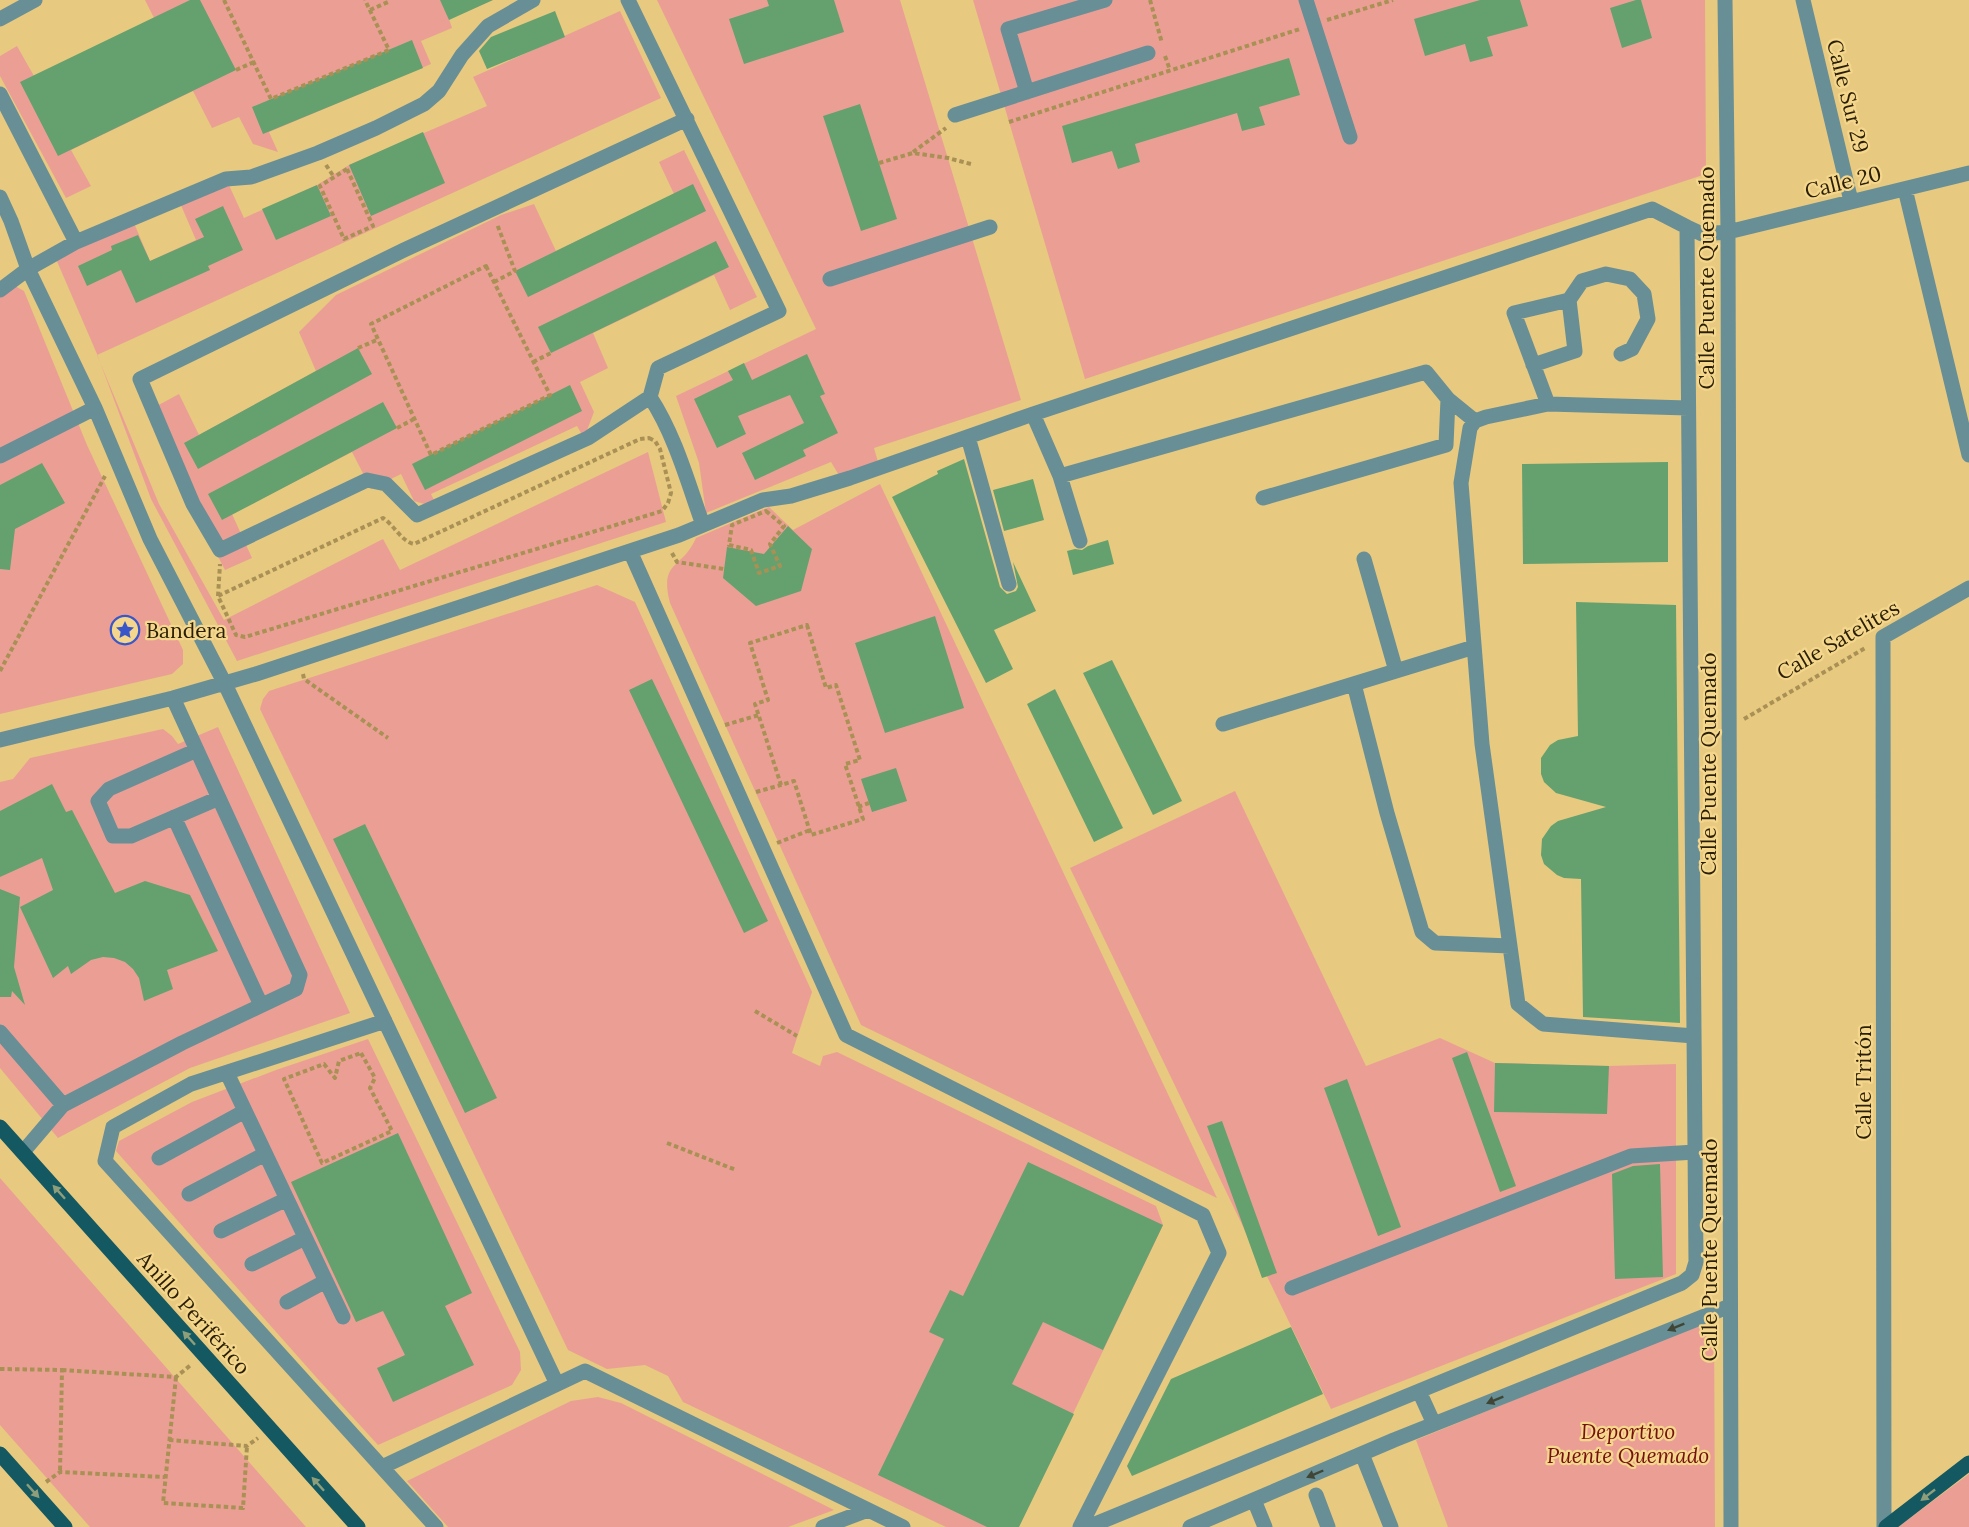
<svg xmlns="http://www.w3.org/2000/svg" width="1969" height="1527" viewBox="0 0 1969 1527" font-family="Lora,serif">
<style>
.green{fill:#eb9f94}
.building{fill:#65a16e}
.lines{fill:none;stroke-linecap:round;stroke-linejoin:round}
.path{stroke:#a99156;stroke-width:4;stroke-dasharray:4.5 3;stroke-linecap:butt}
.minor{stroke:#688f96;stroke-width:15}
.major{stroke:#145962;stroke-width:15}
.oneway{fill:#8f9e7a}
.oneway2{fill:#404635}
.labels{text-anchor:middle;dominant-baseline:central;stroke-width:4.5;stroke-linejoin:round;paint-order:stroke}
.street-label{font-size:21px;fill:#2a1e01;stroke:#f4d68d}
.poi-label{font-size:21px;fill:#2a1e01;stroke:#f4d68d;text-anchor:start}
.park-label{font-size:21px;font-style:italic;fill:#74100e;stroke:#f4d68d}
</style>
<rect width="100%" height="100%" fill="#e7c980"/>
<path class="green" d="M145,0H493L449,19L452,28L421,41L431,64L269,132L278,152L253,144L239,117L212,128L193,91L71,150L91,186L66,198L0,76V56L17,46L34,76L154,18Z
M657,0H900L1021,400L874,448L878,462L840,477L831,462L706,513L699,463L676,396L816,329Z
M973,0H1705L1706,174L1085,379Z
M620,11L661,98L97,355L159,504L224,620L383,539L400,570L648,452L666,522L237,661L151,499L97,354L56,259L134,223L150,261L196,240L180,203L228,183L244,218L317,185L349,165L487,106L473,77Z
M684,150L757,297L730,310L714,275L593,333L608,368L580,382L594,412L584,438L577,426L431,494L438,508L414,501L401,474L371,489L352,452L232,514L252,558L225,570L188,499L153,408L179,394L199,435L316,371L299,332L336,295L501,215L534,204L556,251L674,194L659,162Z
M15,286L24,291L87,445L183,650V664L172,674L0,714V293Z
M880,484L1217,1198L861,1025L670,603C659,560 682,570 696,538L769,507L793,530Z
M597,585L635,602L812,992L792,1053L820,1066L823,1056L837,1052L1156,1206L1163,1225L1019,1527H946L683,1402L668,1376L645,1365L607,1369L568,1350L260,709L263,699L269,691Z
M218,727L350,1013L190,1068L58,1138L0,1068V782L13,779L30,758L163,729L172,736L178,744Z
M1235,791L1366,1066L1440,1038L1495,1063L1609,1066L1676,1064V1274L1331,1409L1070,868Z
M368,1039L520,1352L521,1370L512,1385L378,1445L316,1377L116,1151L119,1141L192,1102L276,1070Z
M0,1178L306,1527H90L0,1425Z
M1714,1318L1715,1527H1448L1416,1440Z
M598,1397L621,1403L834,1510L788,1527H448L407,1481L571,1401Z
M1969,1474V1527H1898Z"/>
<path class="building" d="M190,0H200L236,70L58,156L20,82Z
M440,0H493L449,20Z
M767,0H834L844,32L744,64L729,19L769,6Z
M1480,0H1520L1528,26L1487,37L1493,56L1470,62L1465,44L1425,56L1414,19Z
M1636,0H1641L1652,38L1622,48L1610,8Z
M555,11L565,37L487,69L479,51L491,37Z
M412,40L423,68L263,134L252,107Z
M1289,58L1300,95L1259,107L1265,125L1242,131L1237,113L1135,144L1140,162L1118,169L1112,151L1072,163L1062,126Z
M860,104L897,219L861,231L823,116Z
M423,132L445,183L371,216L349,165Z
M693,184L706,211L528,297L515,271Z
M317,185L331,216L276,240L262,209Z
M223,206L243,250L208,266L210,270L136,303L121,270L87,286L78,266L112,250L111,246L138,235L150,261L204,237L195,219Z
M716,241L729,267L551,353L538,327Z
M358,348L372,374L198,469L184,443Z
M807,354L825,394L820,396L838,433L803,450L806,456L755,480L742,453L804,423L790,395L738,416L746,434L717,448L694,399L733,380L728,371L744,363L752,380Z
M570,385L582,411L425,490L412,464Z
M383,402L397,428L222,520L208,494Z
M964,459L1000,587L1007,594L1016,591L1018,587L1013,562L1036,611L994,630L1013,669L986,683L892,497L938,474L937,471Z
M1668,462V562L1523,564L1522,464Z
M42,463L65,503L15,529L10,570L0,569V485Z
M1033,479L1044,520L1004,531L993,490Z
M788,526L812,549L801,591L756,606L723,578L727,547L764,554Z
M1108,540L1114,564L1073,575L1067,551L1075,549L1082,550L1088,546Z
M1576,602L1676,605L1680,1023L1583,1017L1581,879L1564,878L1557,875L1544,864L1541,855L1542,839L1551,826L1558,821L1606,807L1556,793L1544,782L1541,774V758L1550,745L1558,740L1578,736Z
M935,616L964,708L885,733L855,643Z
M1112,660L1182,801L1153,815L1083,673Z
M652,679L768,921L744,933L629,690Z
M1055,689L1123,828L1094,842L1027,704Z
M896,768L907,801L872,812L861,779Z
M52,784L66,812L72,810L115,893L145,881L190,895L218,951L167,970L173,989L144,1001L139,978L133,969L125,962L114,958L103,957L91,960L71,974L68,966L53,978L20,907L53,890L42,858L0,877V811Z
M365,824L497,1098L465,1113L333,839Z
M0,889L20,897L14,967L25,1005L12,991L11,997H0Z
M1467,1052L1516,1186L1500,1192L1452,1058Z
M1495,1063L1609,1066L1607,1114L1494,1112Z
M1347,1079L1401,1227L1378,1236L1324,1088Z
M1222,1121L1277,1273L1262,1278L1207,1126Z
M398,1133L472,1293L445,1306L474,1365L393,1402L377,1368L405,1355L383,1311L356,1322L291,1182Z
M1028,1162L1163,1225L1103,1350L1043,1322L1012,1384L1074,1414L1019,1527H987L878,1475L944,1339L929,1332L950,1290L963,1296Z
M1660,1164L1663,1277L1615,1279L1612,1174L1633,1166Z
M1291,1327L1323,1394L1132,1476L1127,1466L1171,1379Z"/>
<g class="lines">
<path class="path" d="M224,0L271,99L389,50L365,0
M1150,0L1162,43
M370,10L388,2
M1327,20L1393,0
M1165,56L1170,70
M236,70L254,62
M1009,122L1300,29
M913,152L946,128
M879,163L913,153L948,158L971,164
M326,165L334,177
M347,169L373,226L344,239L320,186Z
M486,266L550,395L431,455L371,324Z
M494,282L515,271L497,224
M358,348L377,340
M533,362L551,353
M397,428L414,419
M649,438L655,441L660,449L671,493L668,503L662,511L245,637L236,635L218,596L383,518C394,525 402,542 414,544L640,439Z
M766,511L784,526L770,544L780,566L759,573L751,550L729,545L732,525Z
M672,553L677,562L724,569
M218,596L220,564
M807,625L826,688L836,685L860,760L845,764L863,819L811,835L794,781L781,785L755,704L768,700L750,643Z
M0,671L105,476
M303,674L304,679L388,738
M1744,719L1867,647
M725,725L759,715
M756,792L781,785
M858,807L869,803
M777,843L810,830
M755,1011L797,1036
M361,1053L375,1078L370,1088L392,1131L322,1163L284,1079L324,1064L335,1078L339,1061Z
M667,1143L736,1170
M0,1369L62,1370L60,1472
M62,1370L176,1377L192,1364
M176,1377L163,1503L243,1508L247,1446
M169,1440L247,1446L258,1438
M46,1482L60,1472L165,1477"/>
<path class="minor" d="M628,0L779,311L658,368L650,397L588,438L417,515L386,484L367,480L220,550L193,504L140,379L404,250L687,119
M1306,0L1350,137
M1725,0L1728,232L1731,1527
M1803,0L1851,201
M0,19L35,0
M1027,92L1008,29L1105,0
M0,94L76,242L226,179L251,177L318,153L376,128L424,104L439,91L462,55L488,26L533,0
M955,115L1148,53
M1905,189L1969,455
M0,197L11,221L28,269L95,408L150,539L225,684L557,1384
M1687,227L1702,234L1728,232L1969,173
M830,279L990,227
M0,290L28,269L76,242
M1533,365L1575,351L1569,300
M650,397C675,435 688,483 703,525
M1548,404L1514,313L1569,300L1582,281L1606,274L1630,279L1644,294L1648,319L1632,349L1621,354
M1688,408L1548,404L1486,417L1475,421L1470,428L1461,483L1482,744L1518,1004L1543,1024L1694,1036
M1033,414L1060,476L1080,541
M968,437L1009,584
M0,456L95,408
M1060,476L1426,372L1448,399L1475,421
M1263,498L1446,445L1448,399
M630,551L846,1035L1203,1215L1219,1253L1080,1527
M1364,559L1396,671
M1354,684L1387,813L1422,932L1435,943L1510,946
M1223,724L1474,647
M0,740L173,698L256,674L679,535L763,500L791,496L850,478L1033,414L1652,209L1687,227L1696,1262L1692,1275L1682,1283L1088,1527
M197,750L109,789L98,801L113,836H131L219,798
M174,817L261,1005
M385,1021L191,1084L113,1127L105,1161L436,1527
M0,1032L63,1105L182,1043L296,989L300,975L173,698
M227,1073L343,1317
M23,1152L63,1105
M159,1158L245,1111
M189,1194L265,1154
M221,1231L287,1199
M252,1264L305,1238
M1292,1288L1631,1156L1695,1152
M287,1302L326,1281
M1419,1391L1434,1424
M1362,1454L1391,1527
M382,1467L585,1371L903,1527
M1316,1495L1328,1527
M1254,1500L1265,1527
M823,1527L868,1510
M1190,1527L1394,1440L1730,1306
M1884,1527L1883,637L1969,588"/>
<path class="major" d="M0,1127L358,1527
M0,1454L65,1527
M1886,1527L1969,1463"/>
</g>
<defs><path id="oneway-solid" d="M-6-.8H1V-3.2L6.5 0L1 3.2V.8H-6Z" transform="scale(1.5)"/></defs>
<g class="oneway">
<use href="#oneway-solid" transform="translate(59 1192) rotate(-132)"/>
<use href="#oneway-solid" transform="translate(189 1338) rotate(-132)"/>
<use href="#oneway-solid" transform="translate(318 1484) rotate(-132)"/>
<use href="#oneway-solid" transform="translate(33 1491) rotate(48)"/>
<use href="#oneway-solid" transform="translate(1928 1495) rotate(142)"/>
</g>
<g class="oneway2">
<use href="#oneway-solid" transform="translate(1676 1327) rotate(158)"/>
<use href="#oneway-solid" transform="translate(1495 1400) rotate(158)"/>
<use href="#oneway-solid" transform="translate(1315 1474) rotate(157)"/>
</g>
<defs>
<g id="sight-ring" transform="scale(1.5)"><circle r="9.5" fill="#f4d68d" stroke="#3957c9" stroke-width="1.5"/><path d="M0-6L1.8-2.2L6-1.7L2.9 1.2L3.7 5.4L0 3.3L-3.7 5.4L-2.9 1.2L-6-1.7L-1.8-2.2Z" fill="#3957c9"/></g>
</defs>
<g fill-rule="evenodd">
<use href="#sight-ring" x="125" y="630"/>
</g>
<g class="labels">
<g class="street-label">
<text transform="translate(1848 96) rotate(76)">Calle Sur 29</text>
<text transform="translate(1843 182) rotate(-14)">Calle 20</text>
<text transform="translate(1706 278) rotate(-90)">Calle Puente Quemado</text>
<text transform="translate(1838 640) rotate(-30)">Calle Satelites</text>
<text transform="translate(1708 764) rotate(-90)">Calle Puente Quemado</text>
<text transform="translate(1863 1082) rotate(-90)">Calle Tritón</text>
<text transform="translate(1709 1250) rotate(-90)">Calle Puente Quemado</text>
<text transform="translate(194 1313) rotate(48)">Anillo Periférico</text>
</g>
<g class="poi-label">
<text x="146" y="630">Bandera</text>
</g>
<g class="park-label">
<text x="1628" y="1431">Deportivo<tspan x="1628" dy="24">Puente Quemado</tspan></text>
</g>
</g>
</svg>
